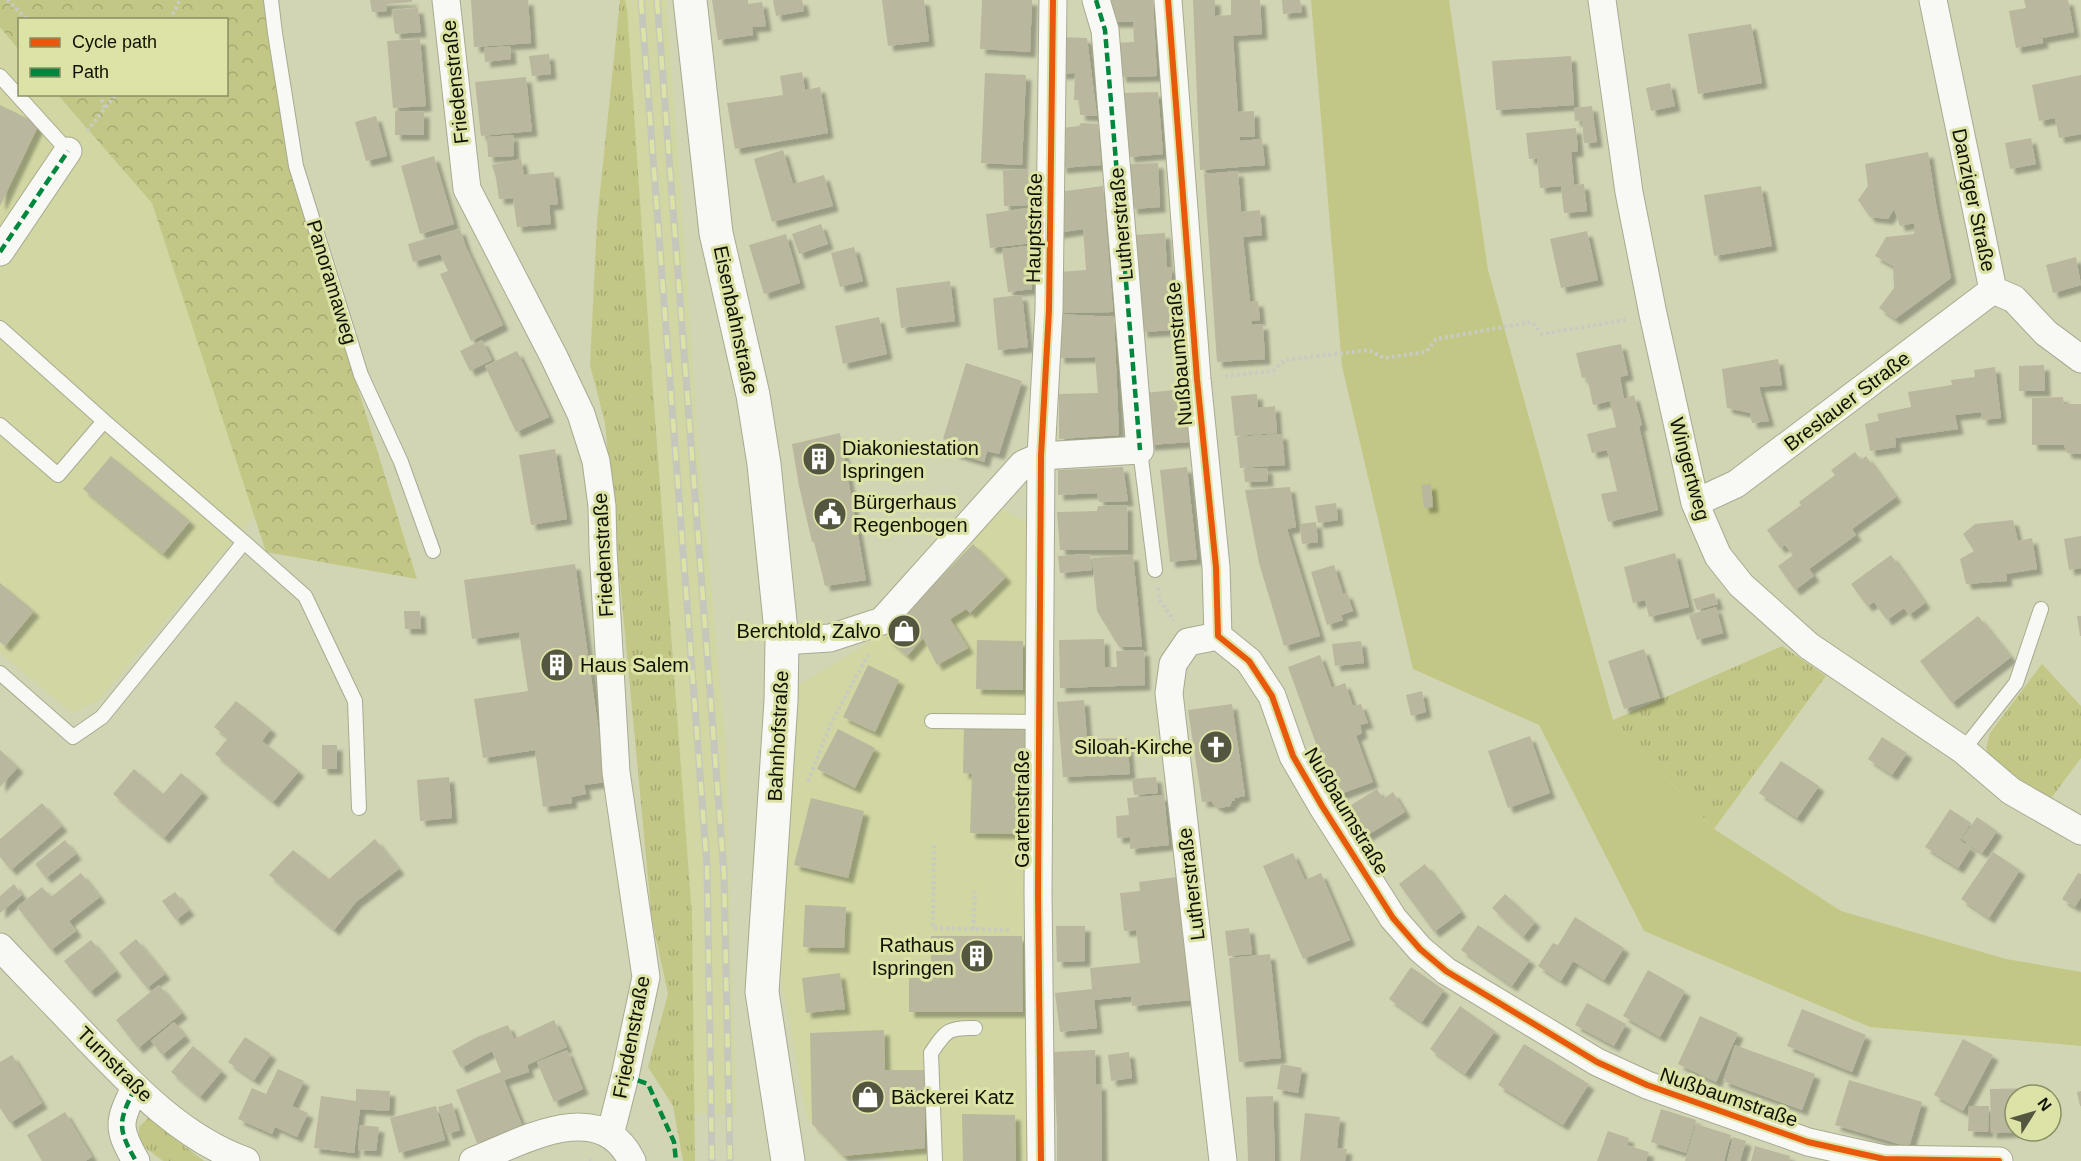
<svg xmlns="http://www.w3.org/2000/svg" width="2081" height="1161" viewBox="0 0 2081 1161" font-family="Helvetica,sans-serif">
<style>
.built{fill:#d1d6a2}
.grass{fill:url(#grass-tufts)}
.forest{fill:url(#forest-crowns)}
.garden{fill:#c2c786}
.building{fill:#b9b79d;filter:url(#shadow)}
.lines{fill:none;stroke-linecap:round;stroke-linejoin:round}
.service-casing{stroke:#a8aa90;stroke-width:16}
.minor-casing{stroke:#a8aa90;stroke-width:29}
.secondary-casing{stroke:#a8aa90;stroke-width:35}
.path{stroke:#c9cac0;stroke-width:4;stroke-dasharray:3 3;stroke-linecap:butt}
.service{stroke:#f8f9f4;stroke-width:14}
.minor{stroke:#f8f9f4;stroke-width:27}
.secondary{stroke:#f8f9f4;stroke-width:33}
.rail-casing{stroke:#c5c6bc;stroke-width:7}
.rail{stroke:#dde3a7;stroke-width:4.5;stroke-dasharray:14;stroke-linecap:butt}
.quiet{stroke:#00873e;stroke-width:4.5;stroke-dasharray:9 4.5;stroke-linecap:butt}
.cycleway-casing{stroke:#dde3a7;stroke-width:10}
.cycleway{stroke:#e8590c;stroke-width:6}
.labels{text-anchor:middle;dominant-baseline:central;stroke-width:6;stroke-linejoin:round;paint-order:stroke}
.street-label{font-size:20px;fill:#101100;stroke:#dde3a7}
.poi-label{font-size:20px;fill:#101100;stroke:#dde3a7;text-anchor:start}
</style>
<defs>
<pattern id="grass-tufts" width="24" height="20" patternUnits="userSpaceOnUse" patternTransform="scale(1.5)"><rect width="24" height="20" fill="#c2c786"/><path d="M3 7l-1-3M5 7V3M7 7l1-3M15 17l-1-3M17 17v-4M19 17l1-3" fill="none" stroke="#a6aa72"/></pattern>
<pattern id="forest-crowns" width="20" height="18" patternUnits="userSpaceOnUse" patternTransform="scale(1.5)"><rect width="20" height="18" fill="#c2c786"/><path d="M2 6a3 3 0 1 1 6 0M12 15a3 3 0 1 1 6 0" fill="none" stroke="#a6aa72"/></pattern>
<filter id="shadow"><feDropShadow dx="5.5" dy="5.5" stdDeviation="1.5" flood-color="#0004"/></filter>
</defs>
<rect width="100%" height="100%" fill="#d2d5b4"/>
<path class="built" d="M625,0H666L681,194L699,455L726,749L736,1114L694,1113L692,916Z
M0,27L19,50L20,94L58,95L152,203L255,515L98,701L72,713L0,653Z
M996,506L1032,525L1030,1161H888V1157L842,1158L807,1118L776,951L794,688L894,627Z"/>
<path class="grass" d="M620,0H625L627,9L650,350L692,916L695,1161H683L673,1106L648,1067L668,994L652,920L605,423L590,365L597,221Z
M1782,646L1826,676L1714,829L1613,720Z
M2042,664L2081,706V758L2049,801L1989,756L1986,748L1990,733Z
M148,1118L204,1161H163L139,1143V1127Z"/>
<path class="forest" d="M0,0H267L293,179L417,579L266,552L152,203L58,95L226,94V20H20L19,50L0,27Z"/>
<path class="garden" d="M1311,0H1449L1488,270L1613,720L1714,829L1841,911L2006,959L2081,972V1046L1870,1027L1644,931L1539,725L1413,669L1342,366Z"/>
<path class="building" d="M370,0H412V2L387,4V11L372,12Z
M471,0H528L531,43L474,47Z
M712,0H748V4L762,2L766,26L752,27L753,35L718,40Z
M773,0H802L804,11L776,16Z
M882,0H924L929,41L888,46Z
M982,0H1032L1030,52L980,49Z
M1107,0H1153L1157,76L1121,77L1116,43L1134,42L1133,22H1112Z
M1193,0H1215V16L1231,15V0H1260L1262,34L1233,36L1238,112L1254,111L1255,137H1239L1240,141L1262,139L1265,165L1200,170Z
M1282,0H1300L1302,12L1283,14Z
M2024,0H2068L2074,32L2042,38L2043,43L2016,48L2009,11L2026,8Z
M418,8L421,32L395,34L392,10Z
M1751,24L1762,83L1698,94L1688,34Z
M1061,37L1087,38L1097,116L1080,115L1079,100H1074L1075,73L1060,74Z
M420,39L426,106L393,108L387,41Z
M510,46L511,59L485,62L484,48Z
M549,54L551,74L532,76L529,56Z
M1571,56L1574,105L1496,110L1492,61Z
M802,72L805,90L820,87L828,133L735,149L727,103L783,95L780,76Z
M985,73L1026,75L1022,165L981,163Z
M2081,75V134L2059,138L2055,118L2039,121L2032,85Z
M526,77L532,131L481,136L475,82Z
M1670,83L1675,106L1651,111L1646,88Z
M1158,92L1163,154L1129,157L1121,93Z
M0,105L39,124L0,206Z
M1592,106L1597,142L1584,143L1582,120L1575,121L1574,108Z
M395,111L424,112V135H395Z
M376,116L387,156L366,161L355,122Z
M1081,123L1098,124L1101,165L1061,168L1062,128L1079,126Z
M1576,128L1578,151L1571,152L1574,185L1584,184L1587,211L1564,213L1561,186L1540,188L1537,158L1529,159L1526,133Z
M513,135L514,156L488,157L487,137Z
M2031,138L2036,164L2010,169L2005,143Z
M783,150L793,184L824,175L833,206L772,222L754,159Z
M1928,152L1936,204L1951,278L1895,319L1879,308L1894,288L1893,266L1875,256L1886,237L1914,234V223L1900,226L1894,209L1888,219L1870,217L1858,200L1868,186L1865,164Z
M434,156L454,224L420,234L401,166Z
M521,159L524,175L554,172L558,204L549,205L551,224L517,227L513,198L499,199L496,178L492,165Z
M1158,163L1160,207L1132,209L1129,164Z
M1028,169L1029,205L1004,206L1003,170Z
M1238,171L1241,212L1260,210L1262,235L1243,237L1250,302L1258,301L1260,320L1251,321L1252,325L1263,324L1265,359L1217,362L1204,174Z
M1103,186L1113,312L1057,313L1059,272L1086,270L1083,229L1057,233L1058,192Z
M1761,186L1772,246L1714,256L1704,195Z
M1027,208L1032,243L990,248L986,214Z
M821,224L828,244L799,254L792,234Z
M460,229L466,247L503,325L471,341L440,274L448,271L440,254L413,262L408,244Z
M1587,231L1598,280L1561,288L1550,239Z
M1165,233L1167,267H1171L1175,330L1142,332L1134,235Z
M786,234L800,283L764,294L749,245Z
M1026,246L1032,289L1008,292L1002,249Z
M854,247L863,281L840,287L831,253Z
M2076,257L2081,285L2053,293L2046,265Z
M950,281L955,321L901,328L896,288Z
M1022,295L1028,347L998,350L993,298Z
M1058,314L1114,317L1119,435L1059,439V394L1098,393L1095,357L1059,358Z
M879,317L887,354L843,364L835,326Z
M482,340L492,360L470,371L460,351Z
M1621,344L1628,375L1620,377L1624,399L1634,395L1642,425L1639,426L1658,510L1608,522L1601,494L1617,491L1607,450L1592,453L1587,434L1616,427L1610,401L1593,405L1587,377L1582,378L1576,353Z
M517,351L549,417L516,432L485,366Z
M1778,359L1782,385L1759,387L1769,421L1752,423L1750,413L1727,408L1722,369Z
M966,363L1022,381L999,454L987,451L984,462L954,453L957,443L943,439Z
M2044,365L2045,391H2019V366Z
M1995,367L2001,418L1982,420L1981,412L1955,415L1958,429L1895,438L1896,447L1870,451L1865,424L1879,421L1877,414L1911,407L1908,392L1952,385L1951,380L1975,377L1974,370Z
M1185,389L1190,442L1149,445L1144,393Z
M1257,394L1258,408L1275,406L1277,433L1235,436L1231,396Z
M2063,397L2064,404H2081V454L2067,453L2064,445H2032V398Z
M840,433L866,580L825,586L814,542H812L799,486L792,444Z
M1282,434L1285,465L1240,468L1237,437Z
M555,449L567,519L531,525L519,455Z
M1855,452L1861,460L1866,456L1896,497L1852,529L1856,535L1809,569L1814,576L1795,590L1778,566L1793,555L1785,545L1780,548L1767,530L1801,505L1799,502L1835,475L1831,470Z
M111,456L190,521L163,554L83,489Z
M1123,467L1128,501L1099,502L1097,493L1058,495V470Z
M1187,467L1197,559L1170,562L1160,470Z
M1267,468L1268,481L1245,482L1244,469Z
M1431,484L1433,507L1424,508L1421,485Z
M1290,487L1296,527L1287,529L1320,636L1284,646L1259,563L1245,490Z
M1336,503L1338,520L1318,523L1315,506Z
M1127,505L1128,550H1060L1057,512L1097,511L1098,506Z
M2013,520L2018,541L2032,538L2037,569L2006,574L2007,581L1966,584L1960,559L1974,551L1963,534L1975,524Z
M1316,522L1318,542L1302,544L1300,524Z
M2081,536V568L2069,570L2064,539Z
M973,544L1006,577L970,613L966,609L950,619L968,648L937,665L923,638L907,656L887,638L915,604Z
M1675,553L1689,607L1649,617L1645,600L1633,603L1624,567Z
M1090,554L1092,570L1060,573L1058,556Z
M1133,555L1142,647H1119L1097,611L1092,558Z
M1891,555L1925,603L1909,615L1904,608L1887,620L1874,602L1867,606L1851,584Z
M575,564L606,782L584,785L586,794L571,797L572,803L543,807L535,750L483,758L474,699L528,691L519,632L472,639L464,580Z
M1334,565L1343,594L1347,593L1353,611L1341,615L1343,620L1327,625L1311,572Z
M0,583L34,611L5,646L0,642Z
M1714,593L1718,604L1697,610L1693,599Z
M1716,607L1723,633L1697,640L1689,615Z
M404,611H420L421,629H405Z
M1978,616L2011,657L1952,703L1920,661Z
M2077,616H2081V636H2080Z
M1104,639L1105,667H1117L1116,651L1144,650L1145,685L1060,688L1059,640Z
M977,640L1023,641V690L976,689Z
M1361,641L1364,663L1335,666L1332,644Z
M1644,649L1660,698L1624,709L1608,661Z
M1320,655L1332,688L1345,683L1353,706L1361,704L1368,723L1360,725L1362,733L1356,736L1373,782L1335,796L1288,667Z
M868,665L899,680L875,732L843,717Z
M1422,691L1426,712L1411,716L1406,695Z
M1084,700L1087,739L1127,738L1130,774L1063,777L1057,702Z
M236,701L271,729L262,741L299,771L273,802L215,754L228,738L214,727Z
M1232,704L1245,796L1234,798L1235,801H1232L1230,806L1220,808L1213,804L1212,801L1202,802L1188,710Z
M964,728H1027V834L970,833L972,774L963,773Z
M838,729L875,748L855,788L817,769Z
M1530,736L1550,793L1508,808L1488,751Z
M1882,737L1907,753L1892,775L1868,759Z
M322,745H337V769H322Z
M0,750L18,767L0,787Z
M1781,761L1819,786L1797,818L1759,793Z
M134,769L163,794L181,773L203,792L164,838L113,794Z
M449,777L452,818L420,821L417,780Z
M1156,777L1158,793L1134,795L1132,779Z
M1377,789L1383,799L1393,792L1405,812L1366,836L1348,807Z
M1164,795L1169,845L1130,849V837L1117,838L1116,816L1129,815L1127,798Z
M811,798L864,811L848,878L794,865Z
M42,803L62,826L11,870L0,857V839Z
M1950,809L1971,823L1960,840L1971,848L1958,868L1925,847Z
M1977,817L1997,831L1982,853L1962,839Z
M375,839L399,869L356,902L334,930L269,875L293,850L329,879Z
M65,840L76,854L46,878L35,864Z
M1993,852L2020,870L1989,918L1961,899Z
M1293,853L1305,880L1321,873L1350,940L1303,959L1263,866Z
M1425,864L1461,912L1434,932L1399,884Z
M81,873L100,897L69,921L76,931L51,950L17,907L42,887L51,897Z
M2078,873L2081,874V897L2075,907L2062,899Z
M1177,877L1191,1000L1132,1006L1131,996L1094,1000L1097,1028L1060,1032L1055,993L1092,989L1090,968L1140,963L1136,930L1124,931L1120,893L1140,891L1139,882Z
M14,884L22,895L0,913V896Z
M175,892L189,910L176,920L162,901Z
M1505,894L1535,922L1523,937L1492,908Z
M805,905L846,907L844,948L803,947Z
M1575,917L1624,948L1604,980L1573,961L1561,981L1538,966L1553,943L1558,945Z
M1478,925L1530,960L1512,986L1461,950Z
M1056,926H1085V961L1057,962Z
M1249,928L1252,954L1228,956L1225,931Z
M931,936H1022L1023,1012H909V977H931Z
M136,939L165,974L147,988L119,953Z
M91,940L116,971L90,992L64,961Z
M1270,954L1281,1058L1239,1062L1229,958Z
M1411,967L1444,990L1422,1022L1389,999Z
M1648,970L1685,991L1660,1037L1623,1016Z
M840,973L845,1009L806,1013L802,978Z
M159,985L182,1013L138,1048L116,1020Z
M1587,1003L1626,1024L1614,1046L1575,1025Z
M1460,1006L1495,1031L1465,1074L1430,1049Z
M1802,1009L1866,1035L1852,1072L1787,1046Z
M1700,1016L1738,1033L1716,1082L1678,1064Z
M554,1020L567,1047L527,1065L529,1072L504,1080L522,1125L477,1143L456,1090L501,1072L492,1051L461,1068L452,1051L477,1037L508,1025L514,1039Z
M174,1022L185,1036L162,1055L151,1041Z
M884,1030L885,1070H925V1148L843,1156L812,1124L810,1033Z
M245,1037L271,1054L254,1080L228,1062Z
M1963,1039L1993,1055L1963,1111L1934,1095Z
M1524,1044L1589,1084L1563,1125L1498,1085Z
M1735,1045L1815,1074L1802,1110L1723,1081Z
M193,1046L222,1071L200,1097L171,1072Z
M567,1050L583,1089L554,1102L537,1062Z
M1095,1050L1096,1085L1101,1084L1102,1161H1057V1128L1053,1052Z
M1129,1052L1132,1078L1111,1081L1108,1055Z
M12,1055L42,1103L10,1123L0,1108V1062Z
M1281,1064L1302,1068L1298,1093L1277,1089Z
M278,1069L304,1081L292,1106L308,1113L297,1137L275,1127L272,1134L238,1119L252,1088L266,1094Z
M1849,1080L1922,1102L1909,1147L1835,1125Z
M2038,1088V1095H2015V1132L1991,1133L1990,1089Z
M356,1089L390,1091L389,1111L360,1109L354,1153L314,1148L321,1096L356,1101Z
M2081,1091V1106H2080L2077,1092Z
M1273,1096L1275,1161H1248L1246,1097Z
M452,1103L460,1130L447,1134L438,1107Z
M436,1106L445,1140L399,1153L390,1118Z
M1969,1106H1989L1988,1132L1968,1131Z
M1661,1109L1696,1120L1686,1153L1651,1142Z
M65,1112L92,1157L85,1161H42L27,1135Z
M1305,1113L1340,1117L1337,1148L1347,1149L1345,1161H1300Z
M962,1114L1015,1115L1016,1161H963Z
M1696,1124L1731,1135L1724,1161H1685Z
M360,1125L379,1127L376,1151L358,1150Z
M1608,1131L1629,1138L1627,1145L1649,1152L1646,1161H1597Z
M1733,1137L1746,1141L1740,1161H1727Z
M1755,1146L1790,1156L1789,1161H1751Z"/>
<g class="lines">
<g class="service-casing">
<path id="service" d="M271,0L275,33L296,166L361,375L401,462L433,551
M0,76L68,151
M0,328L104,421L58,475L0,425
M104,421L244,542
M1140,450L1155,570
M0,673L73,737L102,717L244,542L305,596L355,701L359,808
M932,721L1039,722
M1963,750L2016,683L2041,609
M935,1161L931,1053C946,1031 948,1027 975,1028"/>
</g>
<g class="minor-casing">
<path id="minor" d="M446,0L467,189L554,357L581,414L596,461L602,506L603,549L616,772L646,977L625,1076L610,1135
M1168,0L1197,379L1216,567L1218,636L1249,661L1272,696L1293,756L1322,806L1393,918L1420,949L1446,971L1597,1062L1647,1085L1808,1142L1884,1159L1999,1161
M1602,0L1629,192L1653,314L1695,503L1718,556L1741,585L1809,646L1963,750L2011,791L2081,831
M1933,0L1993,290L2014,299L2046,333L2081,359
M0,252L68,151
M1695,503L1736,484L1993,290
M1218,636L1188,642L1173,664L1169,693L1223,1161
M782,641L830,638L882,621L1023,464L1041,456L1140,450L1105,30L1096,0
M0,947C28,977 57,1006 85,1036C131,1084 181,1138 246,1161
M135,1088C118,1122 117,1128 136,1161
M473,1161C521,1142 600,1095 632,1161
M1041,1161L1038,892L1041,456L1049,310L1053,0"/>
</g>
<g class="secondary-casing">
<path id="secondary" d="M690,0L716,233L753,395L764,464L782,641L781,701L762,992L788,1161"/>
</g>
<path class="path" d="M7,0L28,20
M170,20L180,0
M99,94L105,108
M87,131L116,94
M1225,376L1273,371L1285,360L1369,350L1384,358L1426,352L1436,339L1532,322L1542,334L1626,320
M1158,588L1160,601L1174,621
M808,781L832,721L868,655
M934,845L933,928L1011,930
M973,929L975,891
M589,1160L591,1161"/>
<use href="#service" class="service"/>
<use href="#minor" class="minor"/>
<use href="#secondary" class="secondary"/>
<g class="rail-casing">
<path id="rail" d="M641,0L707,866L712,1161
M657,0L724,874L730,1161"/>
</g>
<use href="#rail" class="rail"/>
<path class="quiet" d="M1096,0L1105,30L1140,450
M0,252L68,151
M625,1076L648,1084L674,1142L676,1161
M135,1088C118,1122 117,1128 136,1161"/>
<g class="cycleway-casing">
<path id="cycleway" d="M1168,0L1197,379L1216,567L1218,636L1249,661L1272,696L1293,756L1322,806L1393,918L1420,949L1446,971L1597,1062L1647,1085L1808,1142L1884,1159L1999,1161
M1041,1161L1038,892L1041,456L1049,310L1053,0"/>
</g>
<use href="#cycleway" class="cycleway"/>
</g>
<defs>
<g id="building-disc" transform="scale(1.725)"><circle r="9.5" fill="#54563f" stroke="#dde3a7"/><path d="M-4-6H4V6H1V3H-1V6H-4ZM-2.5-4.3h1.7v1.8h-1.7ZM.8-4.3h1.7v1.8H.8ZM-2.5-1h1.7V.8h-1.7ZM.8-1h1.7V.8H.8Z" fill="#fff"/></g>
<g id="civic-disc" transform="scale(1.725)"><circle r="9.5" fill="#54563f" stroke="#dde3a7"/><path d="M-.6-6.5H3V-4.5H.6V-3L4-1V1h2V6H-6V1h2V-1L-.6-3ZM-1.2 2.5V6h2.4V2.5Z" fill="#fff"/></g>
<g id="shop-disc" transform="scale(1.725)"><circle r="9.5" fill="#54563f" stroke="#dde3a7"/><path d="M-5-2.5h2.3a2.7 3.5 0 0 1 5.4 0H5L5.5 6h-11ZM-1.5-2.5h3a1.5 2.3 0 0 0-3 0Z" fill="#fff"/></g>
<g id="church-disc" transform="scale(1.725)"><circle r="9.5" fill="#54563f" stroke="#dde3a7"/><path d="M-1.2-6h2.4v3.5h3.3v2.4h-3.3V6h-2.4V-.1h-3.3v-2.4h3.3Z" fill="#fff"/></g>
</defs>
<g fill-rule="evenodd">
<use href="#building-disc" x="819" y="459"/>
<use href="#civic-disc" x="830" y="514"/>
<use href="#shop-disc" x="904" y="631"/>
<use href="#building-disc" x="557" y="665"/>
<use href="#church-disc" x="1216" y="747"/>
<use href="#building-disc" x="977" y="956"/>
<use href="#shop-disc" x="868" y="1097"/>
</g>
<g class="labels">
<g class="street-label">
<text transform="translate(455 82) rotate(-96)">Friedenstraße</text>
<text transform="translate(1974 200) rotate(78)">Danziger Straße</text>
<text transform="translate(1121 224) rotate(-95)">Lutherstraße</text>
<text transform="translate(1034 228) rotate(-89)">Hauptstraße</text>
<text transform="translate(332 282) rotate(73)">Panoramaweg</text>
<text transform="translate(736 320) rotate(78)">Eisenbahnstraße</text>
<text transform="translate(1179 354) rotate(-95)">Nußbaumstraße</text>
<text transform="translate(1847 401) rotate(-37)">Breslauer Straße</text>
<text transform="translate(1690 469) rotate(75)">Wingertweg</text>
<text transform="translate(603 555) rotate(-93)">Friedenstraße</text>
<text transform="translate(778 736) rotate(-87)">Bahnhofstraße</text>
<text transform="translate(1022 809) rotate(-90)">Gartenstraße</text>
<text transform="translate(1347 811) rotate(59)">Nußbaumstraße</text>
<text transform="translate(1191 884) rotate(-97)">Lutherstraße</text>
<text transform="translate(631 1037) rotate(-79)">Friedenstraße</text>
<text transform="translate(115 1064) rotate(45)">Turnstraße</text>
<text transform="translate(1729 1097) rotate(19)">Nußbaumstraße</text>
</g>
<g class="poi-label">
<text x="842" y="448">Diakoniestation<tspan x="842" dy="23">Ispringen</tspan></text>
<text x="853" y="502">Bürgerhaus<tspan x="853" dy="23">Regenbogen</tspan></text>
<text x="881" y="631" text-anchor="end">Berchtold, Zalvo</text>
<text x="580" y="665">Haus Salem</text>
<text x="1193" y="747" text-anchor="end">Siloah-Kirche</text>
<text x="954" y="945" text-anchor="end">Rathaus<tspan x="954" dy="23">Ispringen</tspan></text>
<text x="891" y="1097">Bäckerei Katz</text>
</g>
</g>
<rect x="18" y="18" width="210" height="78" fill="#dde3a7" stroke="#8b8f64" stroke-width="1.5"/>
<rect x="30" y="38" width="30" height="9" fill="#e8590c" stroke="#8b8f64" stroke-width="1.5"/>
<text x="72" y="48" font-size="18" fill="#101100">Cycle path</text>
<rect x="30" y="68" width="30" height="9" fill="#00873e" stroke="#8b8f64" stroke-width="1.5"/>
<text x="72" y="78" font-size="18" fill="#101100">Path</text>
<g transform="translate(2033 1113) rotate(53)"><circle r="28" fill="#dde3a7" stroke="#8b8f64" stroke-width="1.5"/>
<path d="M0-4.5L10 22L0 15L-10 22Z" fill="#54563f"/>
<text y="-9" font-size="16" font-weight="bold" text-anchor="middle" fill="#101100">N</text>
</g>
</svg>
